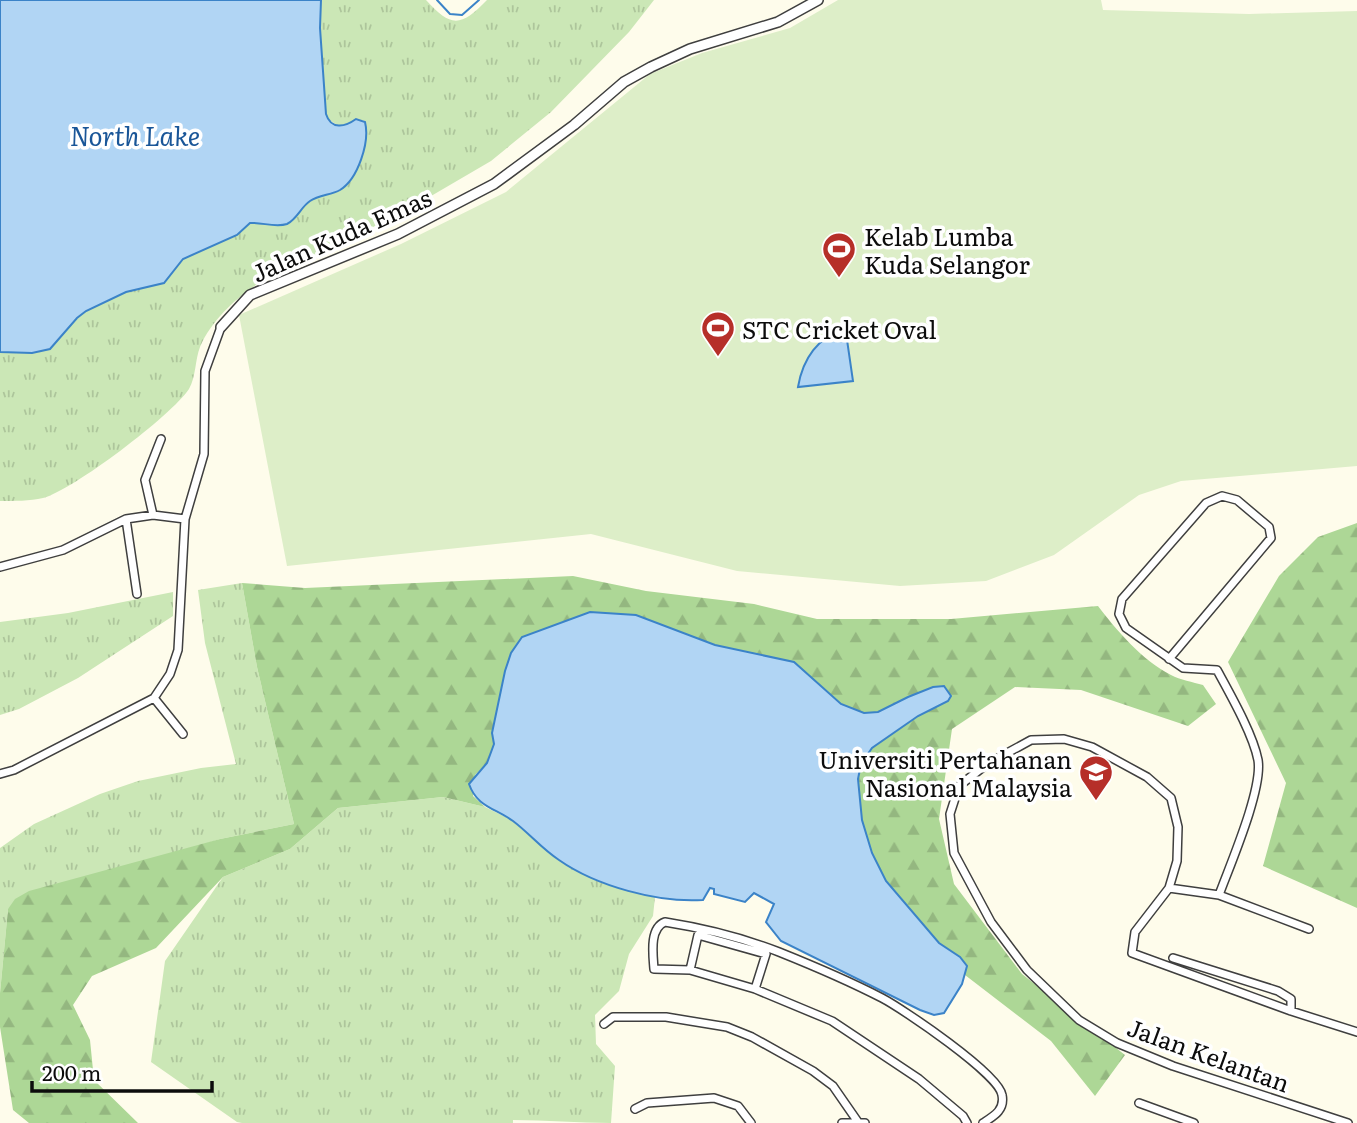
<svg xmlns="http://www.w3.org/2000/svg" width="1357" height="1123" viewBox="0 0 1357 1123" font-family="Literata,serif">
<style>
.grass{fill:url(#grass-tufts)}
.forest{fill:url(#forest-firs)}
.pitch{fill:#ddeec8}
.water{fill:#b1d5f4;stroke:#3b83c8;stroke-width:2}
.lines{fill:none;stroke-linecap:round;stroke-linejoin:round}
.stream{stroke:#3b83c8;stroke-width:2}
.minor-casing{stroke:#3f3f3f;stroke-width:10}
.tertiary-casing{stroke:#3f3f3f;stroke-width:12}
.minor{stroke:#fff;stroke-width:7}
.tertiary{stroke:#fff;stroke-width:9}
.labels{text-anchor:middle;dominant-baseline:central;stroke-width:7;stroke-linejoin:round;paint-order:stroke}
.street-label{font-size:24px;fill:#0c0c0c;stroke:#fff}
.poi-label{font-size:24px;fill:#0c0c0c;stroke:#fff;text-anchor:start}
.water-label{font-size:26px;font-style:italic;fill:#1a5698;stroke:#fff}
</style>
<defs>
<pattern id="grass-tufts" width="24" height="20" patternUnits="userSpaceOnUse" patternTransform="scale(1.75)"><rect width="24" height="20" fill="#cbe7b6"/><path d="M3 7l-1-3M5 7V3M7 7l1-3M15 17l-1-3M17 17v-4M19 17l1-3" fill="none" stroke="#adc59b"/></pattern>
<pattern id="forest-firs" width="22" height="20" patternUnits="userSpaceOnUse" patternTransform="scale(1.75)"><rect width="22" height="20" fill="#add796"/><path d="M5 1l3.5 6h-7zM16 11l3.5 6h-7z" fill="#94b780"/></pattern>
</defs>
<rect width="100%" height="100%" fill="#fefceb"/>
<path class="grass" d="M321,0H426C451,28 461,27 487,0H654L629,32L551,112L491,161L402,213L262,281C237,297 212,319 200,347C195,360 196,377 189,389C172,415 72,491 43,498C30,501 14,501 0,501V352L32,353L67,328L86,311L126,292L164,283L183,259L237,235L250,223L273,225L312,199L335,192L347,185L361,161L366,125L363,120H354L345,126L337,125L328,119C320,94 317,27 321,0Z
M242,583L257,667L294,824L220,839L8,909L0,993V848L34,824L100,794L138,781L201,768L236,764L205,643L198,590Z
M173,592V616L78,678L19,709L0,715V622L68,613Z
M443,797L485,807L510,819L559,860L593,879L655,897L653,916L629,954L619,991L595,1015L596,1044L615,1066L611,1123C578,1123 546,1120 513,1120V1123H242L237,1122L151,1062L165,961L223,877L290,849L338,808Z"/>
<path class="forest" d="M1357,523V908L1263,866L1286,783L1228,662L1279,576L1318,537Z
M573,576L646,591L754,604L817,619H951L1098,606C1117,631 1142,660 1171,675C1180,680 1193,682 1203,685L1216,704L1188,726L1081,690L1015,687L952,729L939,819L954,884L1022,974L1125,1055L1095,1096L1051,1041L965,975L967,965L960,957L939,943L886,881L872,853L862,820L858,779L861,764L872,748L918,716L948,701L908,697L878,712L864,713L841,704L794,662L715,645L685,636L505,671L492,733L494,744L487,763L475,775L473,796L485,807L443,797L338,808L290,849L223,877L156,948L92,976L73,1005L90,1040L94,1080L138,1123H29L13,1110L0,1027V993L8,909L15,899L29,891L220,839L294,824L257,667L242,583L305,588Z"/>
<path class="pitch" d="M838,0H1101L1103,10L1249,14L1357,11V466L1181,481L1139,495L1054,555L986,581L900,586L737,571L591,534L287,566L239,315L401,244L506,192L650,74L702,53L790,28Z"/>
<path class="water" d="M0,0H321L320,28L326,114C331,130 345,127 356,119L365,122C370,142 358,179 340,190C331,195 319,195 310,201C301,207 297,219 287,224C275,228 262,222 250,223L237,235L183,259L164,283L126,292L86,311L77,318L50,349L32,353L0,352Z
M845,326L853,381L798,387C803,357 818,339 845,326Z
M590,612L636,615L715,645L794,662L841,704L864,713L878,712L908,697L933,687L944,686L951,696L948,701L918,716L872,748L861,764L858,779L862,820L872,853L886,881L939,943L960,957L967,966L962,984L944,1013L934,1015L920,1010L781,941L766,922L774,904L754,893L745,902L714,894V889L710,888L703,900C658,903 596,886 559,860C542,849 529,833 513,821C495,808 477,807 469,784L487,763L494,744L492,733L505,671L511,653L522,637Z"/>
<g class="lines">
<path class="stream" d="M437,0L450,14L462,15L479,0"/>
<g class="minor-casing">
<path id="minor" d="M153,515L145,480L161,439
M126,519L137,594
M0,567L63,550L126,519L153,515L185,519
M1169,659L1271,538L1269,527L1237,500L1222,496L1206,503L1122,599L1119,614L1126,628L1183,668L1217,670C1230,694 1253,734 1258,760C1263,789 1230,865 1219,895
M154,698L183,734
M0,774L14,770L154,698L170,674L178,650L185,519L204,454L205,371L221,327
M1169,888L1219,895L1309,929
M1173,958L1278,991L1291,999V1011
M690,970L698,935L766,954L755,989
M604,1024L613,1017H666L727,1027L752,1037L813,1071L833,1086L858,1122
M1139,1103L1194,1123
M635,1109L647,1103L714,1098L738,1106L751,1123
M842,1123H865
M967,1123L963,1116L919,1079L832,1021L755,989L690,970L654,969C653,955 649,928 665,922C703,928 743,938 779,952C814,966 849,981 882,998C903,1009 999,1074 1002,1095C1005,1110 994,1116 983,1123
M1348,1123L1173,1066L1117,1043L1079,1020L1027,970L991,922L954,853L950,814L959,786L987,764L1031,740L1064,739L1092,747L1147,777L1171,798L1178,827L1177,861L1169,888L1135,932L1132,953L1291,1011L1357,1032"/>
</g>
<g class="tertiary-casing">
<path id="tertiary" d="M221,327L250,295L398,234L494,184L574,125L624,82L651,67L690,49L778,22L818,0"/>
</g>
<use href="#minor" class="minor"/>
<use href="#tertiary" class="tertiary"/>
</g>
<defs>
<g id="stadium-pin" transform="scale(1.75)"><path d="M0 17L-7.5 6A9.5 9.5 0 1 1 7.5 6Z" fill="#b62f29" stroke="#fff"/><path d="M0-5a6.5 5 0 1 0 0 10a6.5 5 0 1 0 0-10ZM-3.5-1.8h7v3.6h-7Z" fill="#fff"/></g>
<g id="university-pin" transform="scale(1.75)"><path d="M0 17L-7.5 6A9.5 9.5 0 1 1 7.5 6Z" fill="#b62f29" stroke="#fff"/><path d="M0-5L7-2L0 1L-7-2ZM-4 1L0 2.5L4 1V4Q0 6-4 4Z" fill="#fff"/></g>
</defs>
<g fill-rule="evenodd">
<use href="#stadium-pin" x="839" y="249"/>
<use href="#stadium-pin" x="718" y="328"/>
<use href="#university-pin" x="1096" y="772"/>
</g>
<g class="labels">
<g class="street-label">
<text transform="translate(341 234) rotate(-24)">Jalan Kuda Emas</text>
<text transform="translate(1209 1054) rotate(20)">Jalan Kelantan</text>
</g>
<g class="poi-label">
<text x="864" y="235">Kelab Lumba<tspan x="864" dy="28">Kuda Selangor</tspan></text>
<text x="742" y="328">STC Cricket Oval</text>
<text x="1072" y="758" text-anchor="end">Universiti Pertahanan<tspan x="1072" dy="28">Nasional Malaysia</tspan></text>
</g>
<g class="water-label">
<text x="135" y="134">North Lake</text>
</g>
</g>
<path d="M32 1081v10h180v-10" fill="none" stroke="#0c0c0c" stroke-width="3.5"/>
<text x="42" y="1081" font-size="21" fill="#0c0c0c" stroke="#ffffff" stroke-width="5" paint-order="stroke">200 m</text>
</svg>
